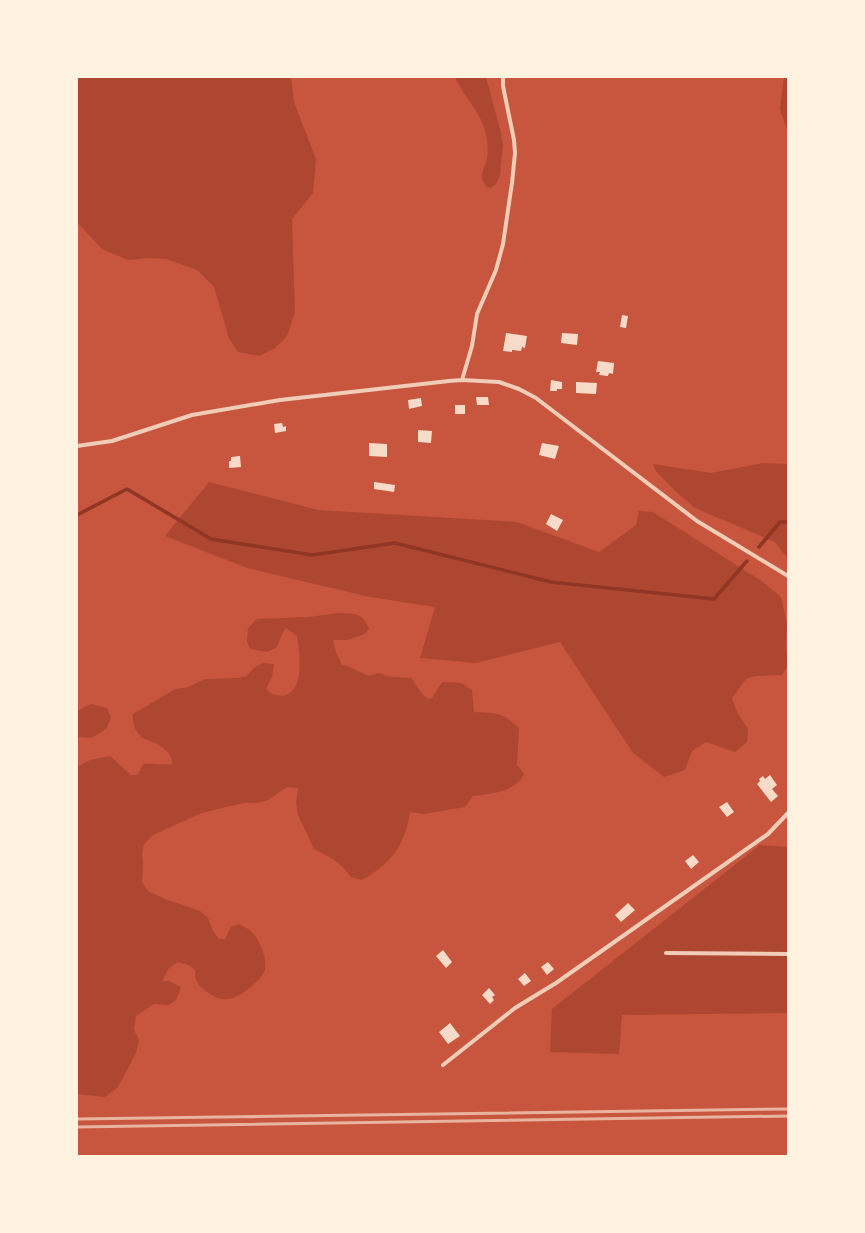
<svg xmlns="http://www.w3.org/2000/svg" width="865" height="1233" viewBox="0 0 865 1233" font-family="'Crimson Pro',serif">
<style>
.green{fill:#ae4732}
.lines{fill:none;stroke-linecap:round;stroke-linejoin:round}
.stream{stroke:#8f3625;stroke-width:3.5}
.building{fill:#f7dbc8}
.minor{stroke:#f1ccb7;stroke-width:4}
.rail{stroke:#e9b49f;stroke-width:3}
</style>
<rect width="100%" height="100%" fill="#c8553d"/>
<path class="green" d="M77,77H291L294,102L316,159L313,193L292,219L295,312L287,336L275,348L259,356L238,352L229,338L214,287L197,270L167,259L148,258L128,260L102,249L77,222Z
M455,77H486L501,133L503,145L500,175L496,184L491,188L487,187C477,176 484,171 487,159C488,153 488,146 487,140C485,116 464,98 455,77Z
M784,77H788V133L780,109Z
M763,463L788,464V559L775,542L695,508L675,491L656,471L653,464L711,473Z
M209,482L318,510L517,522L599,552L636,525L639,511L653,512L760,580L781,597L787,624L786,647L788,666L782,675L756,676L746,679L732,698L737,712L748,729L747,742L735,752L706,742L692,751L685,770L664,777L633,753L560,642L476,663L420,658L435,607L370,597L247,568L165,536Z
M340,613C355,614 363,612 369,629L365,634L347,640H333L336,652L342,665L347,666L369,676L378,673L392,677L411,678C418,686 419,692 428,699L432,698L442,682L461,683L472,690L474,712C496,713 502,712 519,728L517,765L524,774C516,792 490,794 473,796L465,807L424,814L410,812C405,845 391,864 362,880L351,877L342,866L333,859L314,849L298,815L296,803L298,788L287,787L268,800L257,803H245L234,805L202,813L153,835L144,844L142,854L143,863L142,882L148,891L165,899L200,911L208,918L213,931L219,939H225L231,927L239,924C243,926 246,928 250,930C259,938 269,960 264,972C261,979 253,985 247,990C241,995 231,1000 222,999C216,998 210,994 206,991C197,985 195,980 195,970L189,965L178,962L169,968L162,981H169L181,987L176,1000L169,1005L154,1004L136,1016L134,1030L139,1040L136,1053L118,1087L105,1097L77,1094V767L90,760L110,756L131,775H138L141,768L143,764C153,762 162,766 172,764C173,753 161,745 152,742C149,740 143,739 141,737C135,731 132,722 133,714L175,689L188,687L205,679L239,678L246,676L255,667L263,663L274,664L272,677L266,689L272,694L283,696C285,695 289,694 291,692C304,680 299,652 297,636L286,628L282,634L277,647L267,652L250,649L247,641L248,628L257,619L309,617Z
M91,704L107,708L111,717L107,728L92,738L77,737V711Z
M760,845L788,847V1013L622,1015L619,1054L550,1052L552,1009Z"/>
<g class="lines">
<path class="stream" d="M77,515L127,489L211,539L312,555L395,543L551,582L714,599L747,561
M759,547L780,522H788"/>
</g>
<path class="building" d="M622,315L628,316L626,328L620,327Z
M506,333L527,336L525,348L522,347L521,351L512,350V352L503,351Z
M562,333L578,334L577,345L561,343Z
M598,361L614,363L613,374L609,373L608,376L599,375L600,372H596Z
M551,380L562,382V389H557V391H550Z
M576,382L597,383L596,394L576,393Z
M476,397H488L489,405H477Z
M421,398L422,406L409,409L408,400Z
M455,405H465V414H455Z
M282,423L283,427L286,426V431L275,433L274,424Z
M418,430L432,431L431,443L418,442Z
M369,443L387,444V457L369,456Z
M542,443L559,446L555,459L539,455Z
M240,456L241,467L229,468V461H231V457Z
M374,482L395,485L394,492L374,489Z
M551,514L563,520L557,531L546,524Z
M770,775L777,785L772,789L778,796L771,802L757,784L760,781L759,779L763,776L765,779Z
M727,802L734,812L727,817L719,807Z
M693,855L699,862L691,869L685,861Z
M628,903L635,910L621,922L615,915Z
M443,950L452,962L446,968L436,956Z
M548,962L554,969L547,975L541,967Z
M525,973L531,981L524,986L518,979Z
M489,988L495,995L492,997L494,1000L490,1004L482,995Z
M450,1023L460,1036L448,1044L439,1032Z"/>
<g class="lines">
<path class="minor" d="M462,380L472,346L477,314L496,270L503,244L512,183L515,153L514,140L503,86V77
M77,446L112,441L192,415L280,400L449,381L462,380L499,382L519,389L536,398L697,521L788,576
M666,953L788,954
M443,1065L515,1008L556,983L768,834L788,813"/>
<path class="rail" d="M77,1119L788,1109
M77,1127L788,1116"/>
</g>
<rect width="865" height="1233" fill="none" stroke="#fff3e0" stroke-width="156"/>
</svg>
